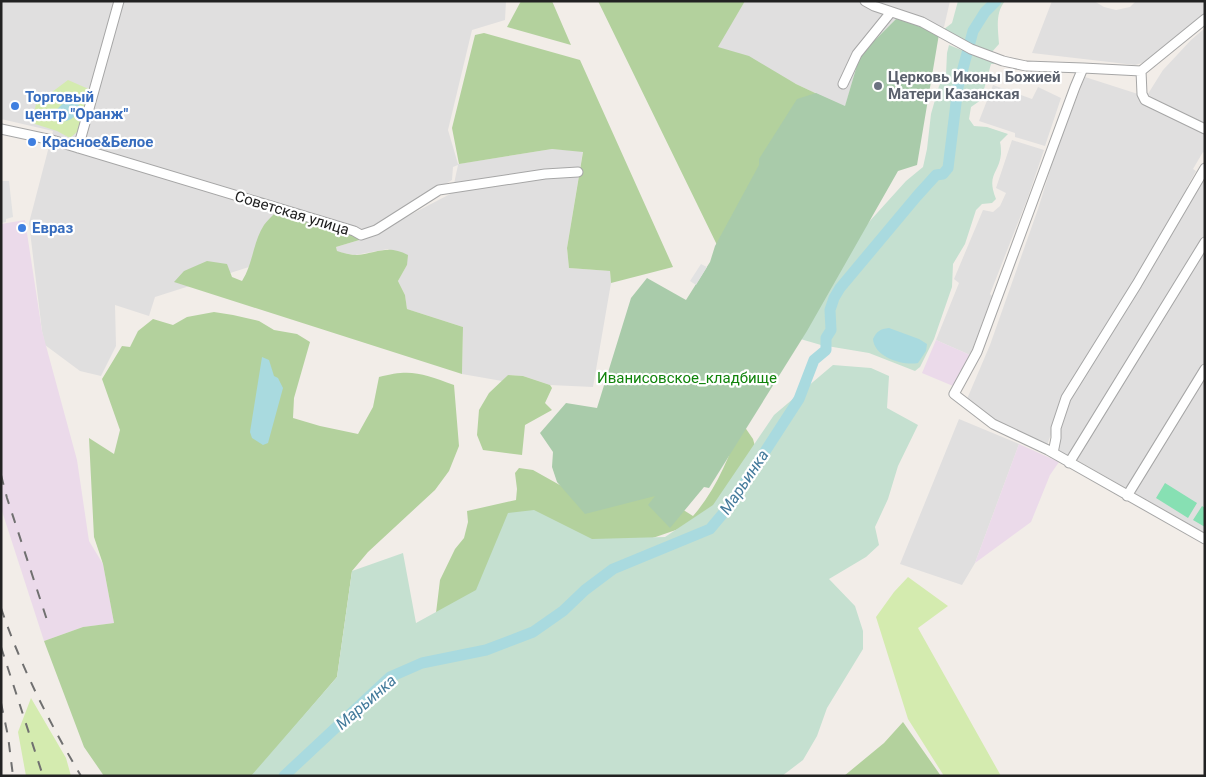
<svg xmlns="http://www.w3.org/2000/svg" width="1206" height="777" viewBox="0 0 1206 777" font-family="Roboto,sans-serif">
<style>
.residential{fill:#e0dfdf}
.industrial{fill:#ebdaea}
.grass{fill:#d4ebaf}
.forest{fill:#b3d19d}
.wetland{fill:#c5e0d0}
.cemetery{fill:#a9cbaa}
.pitch{fill:#87e0b3}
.parking{fill:#e2e2e2}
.water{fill:#a9dadf}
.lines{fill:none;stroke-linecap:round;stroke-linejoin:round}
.river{stroke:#a9dadf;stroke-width:11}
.minor-casing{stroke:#a6a6a6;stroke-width:11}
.minor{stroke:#fff;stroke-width:9}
.rail{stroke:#707070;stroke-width:2;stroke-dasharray:10 10;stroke-linecap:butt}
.worship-dot{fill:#6b7280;stroke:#fff;stroke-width:2}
.shop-dot{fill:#3f7fe0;stroke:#fff;stroke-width:2}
.labels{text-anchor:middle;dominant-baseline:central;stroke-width:4.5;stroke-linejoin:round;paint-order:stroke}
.worship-label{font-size:15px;font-weight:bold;fill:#5b616d;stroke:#fff;text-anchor:start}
.shop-label{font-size:15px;font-weight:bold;fill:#366cbe;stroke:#fff;text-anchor:start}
.street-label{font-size:15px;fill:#222;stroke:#fff}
.park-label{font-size:15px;fill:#10840b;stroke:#fff}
.water-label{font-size:16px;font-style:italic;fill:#437a9b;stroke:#fff}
</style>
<rect width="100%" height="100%" fill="#f2ede8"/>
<path class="residential" d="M1,1H506L505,20L472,30L448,130L458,164L552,149L583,151L567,248L569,268L610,271L611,283L593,387L550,385L523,376L508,375L502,381L462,374L463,327L407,309L405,295L398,281L407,265L388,249L355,255L337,252L336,247L366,238L452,193L458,165L453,167L452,180L378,226L155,297L149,316L115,305L116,346L101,376L80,371L45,345L42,331L29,223L53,131L1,119Z
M745,1H950L944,27L918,26L897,18L860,55L845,107L717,47Z
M1052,1H1094L1104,7L1116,10L1130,7L1136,1H1205V13L1154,55L1142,63L1135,65L1032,53Z
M1205,28V126L1146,97L1163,70L1191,40Z
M1085,77L1138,94L1205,132V153L1203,152L1193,169L1196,171L1187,187L1189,188L1062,405L1047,445L986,417L967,399L990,345L1038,209L1056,151Z
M993,85L1032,99L1038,87L1061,98L1045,146L1015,137V133L979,121Z
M1012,140L1044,150L1028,197L990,294L992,296L970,355L936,340L959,283L954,279L983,210L993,212L1000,206L1006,193L996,188Z
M1205,175V237L1069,457L1057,451L1059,427L1066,402L1173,233Z
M1205,249V361L1127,489L1075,459Z
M1205,376V533L1136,494L1135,489Z
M959,419L1019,444L975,563L962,585L900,564Z"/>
<path class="industrial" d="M25,220L42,331L77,460L89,541L103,564L114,623L83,627L44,641L1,508V224Z
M936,340L970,355L953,386L922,373Z
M1019,444L1059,462L1050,475L1031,522L975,563Z"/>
<path class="grass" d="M68,80L91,90L77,132L70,138L57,131L32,123L36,104Z
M908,577L948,606L918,628L1001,776H944L908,719L876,617L894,592Z
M31,698L66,758L71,776H26L18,732Z"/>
<path class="forest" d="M521,1H552L571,45L507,27Z
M598,1H745L718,47L749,56L796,84L845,107L718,247Z
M484,33L580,60L673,267L611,283L610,271L569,268L567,248L583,152L552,149L459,164L452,128L475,35Z
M275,213L366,238L336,247L337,251C343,253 351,255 357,255C377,253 388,244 408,255L407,265L398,281L405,295L407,309L463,327L462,374L174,282L184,271L207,261L227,264L232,277L242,281C253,264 253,242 264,225C267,221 271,217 275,213Z
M214,312L233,315L259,321L274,330L297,334L310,342L294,398L293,418L320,426L358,434L373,407L379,377C411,368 424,374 454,385L459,446L449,471L435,490L368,552L352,571L337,677L256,772L251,776H104L84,747L44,641L83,627L114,623L103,564L94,537L89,438L114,454L120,430L102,379L122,346L130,347L138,331L153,319L173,325L187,317Z
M508,375L523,376L550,385L552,388L545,403L552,410L525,425L522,455L483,450L477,435L479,410L489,393Z
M742,423L753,439L756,450L731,488L699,522L436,613L440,580L455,549L464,538L468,522L467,511L516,500L517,489L515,473L519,468L533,470L574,493L599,457L693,516C717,489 729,456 742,423Z
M903,722L941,776H844L884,743Z"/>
<path class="wetland" d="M958,1H1005C995,13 998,29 999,44L991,53L943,30L952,23Z
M949,45L996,64H991L981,100L971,107L969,119L974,126L987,127L1008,134L1000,142C1001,146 1001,150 1001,154C999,174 986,174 996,199L992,203L982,204L976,210L965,244L953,264L952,287L934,339L920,367L915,371L869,353L821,345L797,338L859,233L906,181L923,167L927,149L931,114L939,86L946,75L947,53Z
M833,365L871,368L889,376L887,408L918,425L898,466L888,499L875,527L879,545L866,557L829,579L855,606L863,631V649L827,708L817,736L803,760L782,776H251L337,677L352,571L403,553L416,623L476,590L508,513L534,510L592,539L665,537L713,505L774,415Z"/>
<path class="cemetery" d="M897,18L939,34L917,165L898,171L807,331L709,488L704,487L670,528L648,505L655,496L585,514L557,482L552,467L553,452L540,433L566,403L597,408L631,298L647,278L686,300L710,262L715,246L759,165V159L797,99L816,93L845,106L860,55Z"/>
<path class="pitch" d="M1165,483L1197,503L1188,518L1156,498Z
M1202,506L1205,508V527L1193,520Z"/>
<path class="parking" d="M1,181H9L13,217L6,219V222L1,223Z
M701,264L707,267L696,285L690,281Z"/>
<path class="water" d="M71,96H75C88,113 64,130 52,117L54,112Z
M889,328L919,339L927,344L926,351L918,363C903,366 874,357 873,339C877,331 880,329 889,328Z
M262,357L269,360L274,376L278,378L283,388L268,443L263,445L252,438L250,432Z"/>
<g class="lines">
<path class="river" d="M284,776L390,677L422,663L486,650L533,632L563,611L585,590L613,569L710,529L731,504L799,399L814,360L826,350V338L831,330L830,310L834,298L840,288L917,196L936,175L943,174L948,168L958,87L973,31L985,12L996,1"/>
<g class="minor-casing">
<path id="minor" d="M865,1L874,6L922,22L971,49L1003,61L1026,66L1083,68L1075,87L977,352L954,394L993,424L1048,450L1205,539
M1083,68L1141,71L1205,19
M1141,71L1142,94L1145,100L1205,129
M843,84L857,54L891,12
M1,129L52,140L354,231L361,235L376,230L439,190L545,174L578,172
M78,148L119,1
M1053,453L1056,438V428L1066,398L1137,284L1205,168
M1069,463L1205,242
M1127,496L1205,369"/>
</g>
<use href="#minor" class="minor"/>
<path class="rail" d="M1,475L7,498L47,620
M1,608C21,667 49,722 81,776
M1,647L43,776
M1,703L8,736L13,776"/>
</g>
<circle class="worship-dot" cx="878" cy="86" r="5"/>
<g class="shop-dot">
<circle cx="15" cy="106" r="5"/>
<circle cx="32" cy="142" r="5"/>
<circle cx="22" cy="228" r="5"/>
</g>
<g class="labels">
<g class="worship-label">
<text x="888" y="77">Церковь Иконы Божией<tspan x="888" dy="17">Матери Казанская</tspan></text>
</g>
<g class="shop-label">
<text x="25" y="97">Торговый<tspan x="25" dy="17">центр "Оранж"</tspan></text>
<text x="42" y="142">Красное&amp;Белое</text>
<text x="32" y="228">Евраз</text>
</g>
<g class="street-label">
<text transform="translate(292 213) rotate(17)">Советская улица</text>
</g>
<g class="park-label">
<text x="687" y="378">Иванисовское_кладбище</text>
</g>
<g class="water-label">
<text transform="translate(744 482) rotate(-56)">Марьинка</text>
<text transform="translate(366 702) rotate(-41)">Марьинка</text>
</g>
</g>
<rect width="1206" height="777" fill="none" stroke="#222222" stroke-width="5"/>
</svg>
